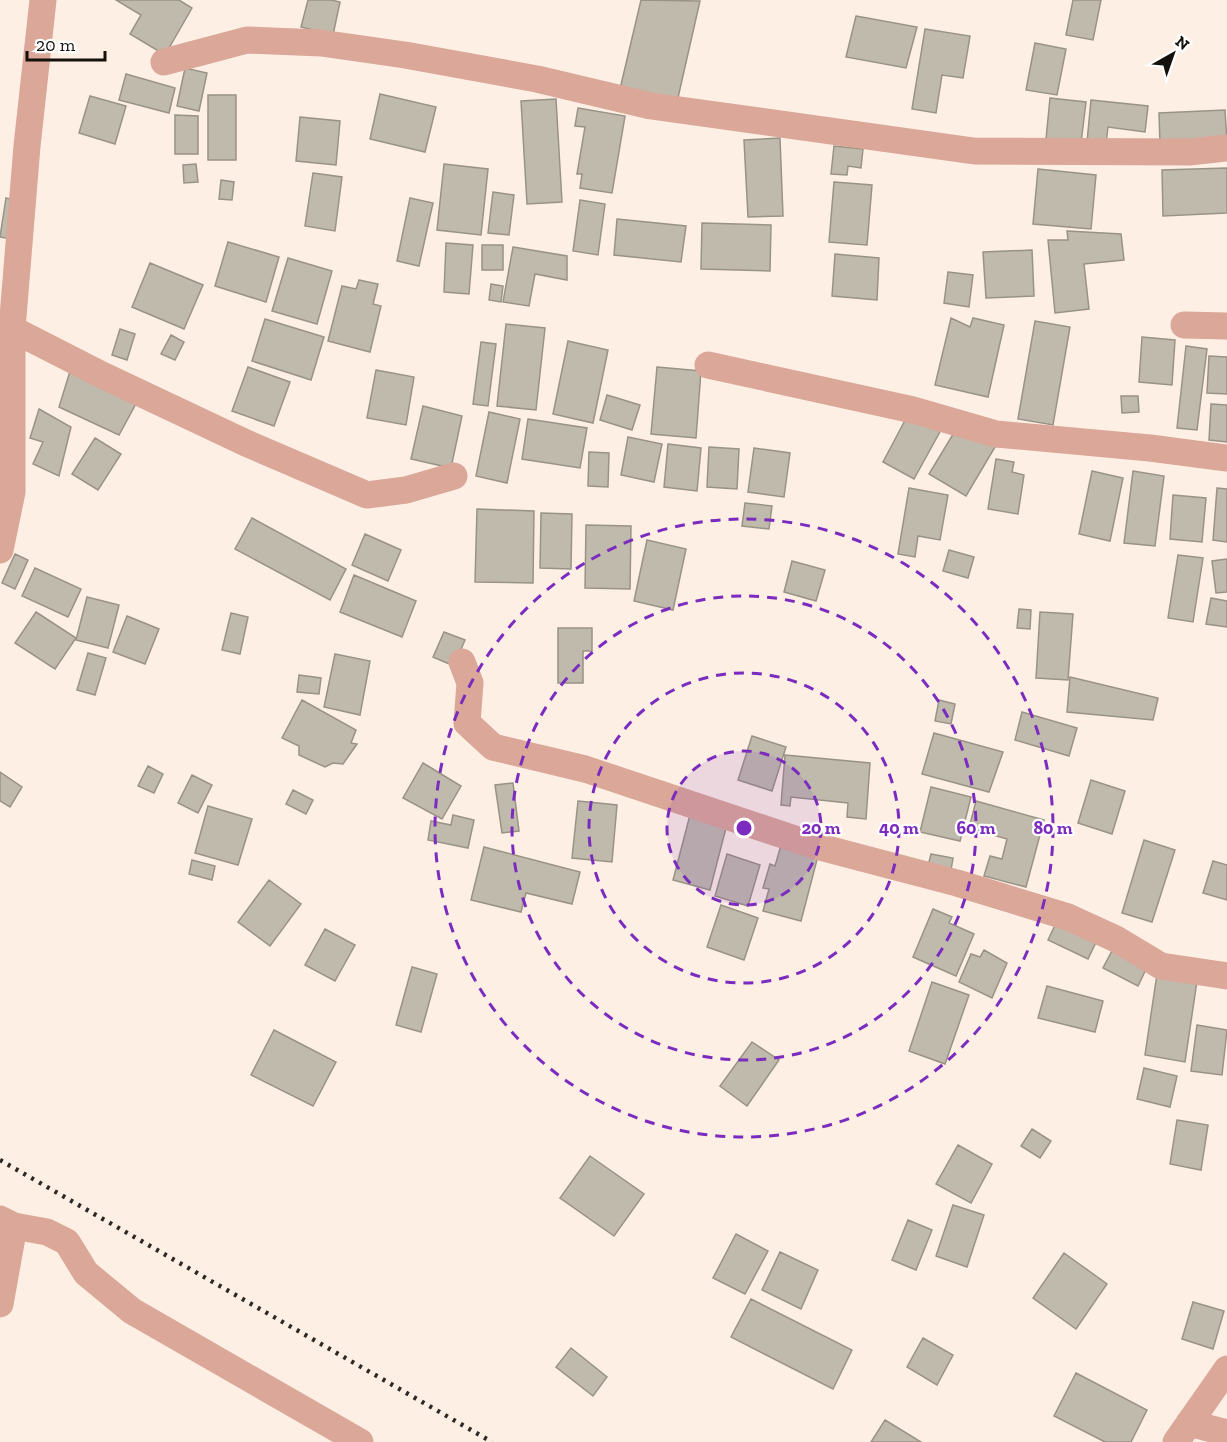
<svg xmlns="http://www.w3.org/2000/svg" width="1227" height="1442" viewBox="0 0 1227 1442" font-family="'Zilla Slab',serif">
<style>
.building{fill:#c0baac;stroke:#999386;stroke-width:1.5}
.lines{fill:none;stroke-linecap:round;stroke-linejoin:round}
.minor{stroke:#daa798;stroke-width:27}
.rail{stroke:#2e2824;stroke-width:4.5;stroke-dasharray:3 6;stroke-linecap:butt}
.ring{fill:none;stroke:#7b2cbf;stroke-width:3;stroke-dasharray:10 8}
.centre{fill:#7b2cbf;stroke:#fff;stroke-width:3}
.ring-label{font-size:18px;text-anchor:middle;font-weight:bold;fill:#7b2cbf;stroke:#fff;stroke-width:4.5;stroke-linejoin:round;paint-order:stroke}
</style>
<rect width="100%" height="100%" fill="#fdefe4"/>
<path class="building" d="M116,0H179L192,8L165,55L130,34L141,15Z
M308,0H331L340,2L333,35L301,27Z
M641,0L700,1L677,102L620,89Z
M1073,0H1101L1093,40L1066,35Z
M856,16L917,27L906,68L846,57Z
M925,29L970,36L963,78L942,75L936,113L912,109Z
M1035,43L1066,49L1057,95L1026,90Z
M185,68L207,73L199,111L177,106Z
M126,74L175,88L169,113L119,100Z
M380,94L436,107L425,152L370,139Z
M208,95H236V160H208Z
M90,96L126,106L115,144L79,133Z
M1050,98L1086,102L1081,143L1046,139Z
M556,99L562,202L527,204L521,101Z
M1091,100L1148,106L1145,132L1108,127L1106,144L1087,142Z
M578,108L625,116L612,193L580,188L582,174H577L585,127L575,126Z
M1225,110L1227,142L1160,145L1159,113Z
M175,115L198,116V154H175Z
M300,117L340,121L336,165L296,161Z
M780,138L783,216L748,217L744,140Z
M834,146L863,149L861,168L848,166L847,175L831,174Z
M196,164L198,182L184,183L183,165Z
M444,164L488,169L481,235L437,230Z
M1227,168V213L1163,216L1162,170Z
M1038,169L1096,175L1091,229L1033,224Z
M313,173L342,177L335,231L305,226Z
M221,180L234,182L232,200L219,199Z
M834,182L872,185L867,245L829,242Z
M493,192L514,195L509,235L488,233Z
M6,198L24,202L17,240L0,237Z
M410,198L433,203L419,266L397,261Z
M580,200L605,204L598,255L573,251Z
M617,219L686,226L681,262L614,255Z
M702,223L771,225L770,271L701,269Z
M1067,231L1121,234L1124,260L1084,264L1089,309L1055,313L1048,240H1068Z
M228,242L279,257L266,302L215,286Z
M446,243L473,245L469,294L444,292Z
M482,245H503V270H482Z
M513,247L567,256V280L535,274L529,306L503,302Z
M1032,250L1034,296L986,298L983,252Z
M835,254L879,258L877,300L832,296Z
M288,258L332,271L317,324L272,311Z
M150,263L203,285L184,329L132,307Z
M948,272L973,275L969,307L944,303Z
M359,280L378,284L373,304L381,306L370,352L328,341L342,286L356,289Z
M491,284L503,286L501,302L489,300Z
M951,318L970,327L973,318L1004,325L988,397L935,385Z
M265,319L324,337L311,380L252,361Z
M1035,321L1070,327L1053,425L1018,419Z
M506,324L545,328L536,410L497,406Z
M120,329L135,334L127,360L112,355Z
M171,335L184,342L175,360L161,354Z
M1142,337L1175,340L1172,385L1139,382Z
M568,341L608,350L593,423L553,414Z
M481,342L496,344L488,406L473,404Z
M1186,346L1207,349L1197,430L1177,428Z
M1209,356L1227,357V394L1207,393Z
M248,367L290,382L274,426L232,411Z
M657,367L701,371L696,438L651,434Z
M71,368L138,400L119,435L59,407Z
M376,370L414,377L406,425L367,418Z
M607,395L640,405L632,430L600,420Z
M1121,396H1138L1139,412L1122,413Z
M1211,404L1227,405V442L1209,440Z
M423,406L462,416L451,468L411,459Z
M39,409L71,427L59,476L33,464L43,442L30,438Z
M910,411L942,428L914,479L883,462Z
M489,412L520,419L507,483L476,476Z
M528,419L587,428L580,468L522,459Z
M961,421L998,442L966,496L929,474Z
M628,437L662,444L654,482L621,475Z
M95,438L121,454L98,490L72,474Z
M668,444L701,448L697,491L664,487Z
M709,447L739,449L737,489L707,487Z
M754,448L790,453L784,497L748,492Z
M589,452L609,453L608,487L588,486Z
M996,459L1014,462L1012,472L1024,475L1018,514L988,509Z
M1092,471L1123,478L1110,541L1079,534Z
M1133,471L1164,476L1155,546L1124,543Z
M909,488L948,495L940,540L918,536L915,557L898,554Z
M1217,488L1227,489V542L1213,540Z
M1173,495L1206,498L1202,542L1170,539Z
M745,503L772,506L769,529L742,526Z
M477,509L534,511L533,583L475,582Z
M541,513L572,514L571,569L540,568Z
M252,518L346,569L330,600L235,549Z
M586,525L631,526L630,589L585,588Z
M365,534L401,550L388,581L352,565Z
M647,540L686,549L673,610L634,601Z
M949,550L974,557L968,578L943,571Z
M15,554L28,560L15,589L2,583Z
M1178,555L1203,558L1193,622L1168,618Z
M1227,559V592L1216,593L1212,561Z
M792,561L825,570L816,601L784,592Z
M35,568L81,589L68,617L22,596Z
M354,575L416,601L402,637L340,612Z
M87,597L119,605L108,648L76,640Z
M1211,598L1227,601V627L1206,624Z
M1019,609L1031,610L1030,629L1017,628Z
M36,612L76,638L55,669L15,643Z
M1040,612L1073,614L1068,680L1036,678Z
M231,613L248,617L240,654L222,650Z
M127,616L159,629L145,664L113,652Z
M558,628H592V651H583V683H558Z
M444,632L465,640L454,666L433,657Z
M88,653L106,658L95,695L77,690Z
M335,654L370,661L360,715L324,707Z
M299,675L321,678L319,694L297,692Z
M1070,677L1158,698L1153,720L1067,712Z
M302,700L356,730L351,743L357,744L343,764L333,763L325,767L299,755V746L282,738Z
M939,700L955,704L951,724L935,721Z
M1022,712L1077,728L1069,756L1015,740Z
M934,733L1003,752L989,792L922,774Z
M752,736L786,747L772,791L738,780Z
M785,755L870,763L866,819L847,817L848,803L791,797L790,806L781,805Z
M423,763L461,786L442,819L403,798Z
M148,766L163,774L154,793L138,786Z
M0,772L22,787L10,807L0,801Z
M192,775L212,785L198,813L178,803Z
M1091,780L1125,791L1112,834L1078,823Z
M513,783L519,831L502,833L495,785Z
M931,787L971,797L960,841L920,832Z
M293,790L313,800L306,814L286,804Z
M578,801L617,805L612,862L572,858Z
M976,801L1044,820L1026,887L984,876L990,856L1002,859L1007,839L969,828Z
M208,806L252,819L238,865L195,853Z
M453,815L474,820L468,848L428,840L431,821L451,825Z
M690,815L727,824L710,890L673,880Z
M1144,840L1175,850L1152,922L1122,913Z
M782,842L819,852L801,921L763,911L769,889L763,888L770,864L775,866Z
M484,847L580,872L572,904L526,893L521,912L471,900Z
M727,854L760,865L748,906L715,896Z
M931,854L953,858L951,870L928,866Z
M192,860L215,866L212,880L189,874Z
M1213,861L1227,865V900L1203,893Z
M269,880L301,904L270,946L238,922Z
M721,905L758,918L744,960L707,947Z
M933,909L952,917L949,923L974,934L956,976L913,957Z
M1057,921L1097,940L1088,959L1048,940Z
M325,929L355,945L335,981L305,965Z
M1115,945L1149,963L1138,986L1103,968Z
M984,950L1007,963L992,998L959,982L971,954L980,957Z
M412,967L437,974L421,1032L396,1025Z
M1157,974L1197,981L1185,1062L1145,1055Z
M932,982L969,995L945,1064L909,1051Z
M1047,986L1103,1001L1095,1032L1038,1018Z
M1197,1025L1227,1030L1222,1075L1191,1071Z
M274,1030L336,1062L313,1106L251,1075Z
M752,1042L779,1060L747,1106L720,1086Z
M1144,1068L1177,1076L1170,1107L1137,1099Z
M1177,1120L1208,1125L1201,1170L1170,1164Z
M1032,1129L1051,1141L1040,1158L1021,1146Z
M958,1145L992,1164L971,1203L936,1184Z
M590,1156L644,1194L614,1236L560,1198Z
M953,1205L984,1215L967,1267L936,1256Z
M908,1220L932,1230L916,1270L892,1260Z
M736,1234L768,1251L745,1294L713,1278Z
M780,1252L818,1270L801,1309L762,1290Z
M1064,1253L1107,1284L1076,1329L1033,1298Z
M751,1299L852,1350L833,1389L731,1337Z
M1193,1302L1224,1311L1213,1349L1182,1339Z
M923,1338L953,1355L937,1385L907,1367Z
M571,1348L607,1377L593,1396L556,1367Z
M1076,1373L1147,1410L1131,1442H1105L1054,1416Z
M885,1420L921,1442H871Z"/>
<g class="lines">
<path class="minor" d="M164,62L247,40L321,43L405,55L537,79L651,106L974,151L1189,152L1227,148
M1184,325L1227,326
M12,329L102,375L246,443L367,495L406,490L454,476
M708,365L913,410L996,434L1150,448L1227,458
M0,550L12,492V329L27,146L43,0
M462,662L470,683L467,723L493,747L585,769L816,846L957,883L1068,917L1116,939L1161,966L1227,976
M0,1219L14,1226L47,1232L67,1242L86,1273L132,1311L360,1442
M0,1304L14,1226
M1189,1423L1227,1433
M1176,1442L1227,1369"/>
<path class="rail" d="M0,1160L492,1442"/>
</g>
<circle cx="744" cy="828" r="77" fill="#7b2cbf" fill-opacity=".12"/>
<g class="ring">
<circle cx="744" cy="828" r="77"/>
<circle cx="744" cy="828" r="155"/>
<circle cx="744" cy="828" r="232"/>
<circle cx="744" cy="828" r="309"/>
</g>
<circle cx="744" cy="828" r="9" class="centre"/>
<g class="ring-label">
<text x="821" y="834">20 m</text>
<text x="899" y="834">40 m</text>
<text x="976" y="834">60 m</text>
<text x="1053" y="834">80 m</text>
</g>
<g transform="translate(1173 54) rotate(40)" stroke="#ffffff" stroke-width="4.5" paint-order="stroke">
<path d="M0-4.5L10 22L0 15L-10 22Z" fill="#14100c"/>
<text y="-9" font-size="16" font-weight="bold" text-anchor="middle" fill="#14100c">N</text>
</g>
<path d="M27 51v9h78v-9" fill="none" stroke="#14100c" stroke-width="3"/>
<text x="36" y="51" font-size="18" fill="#14100c" stroke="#ffffff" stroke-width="4.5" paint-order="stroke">20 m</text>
</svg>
